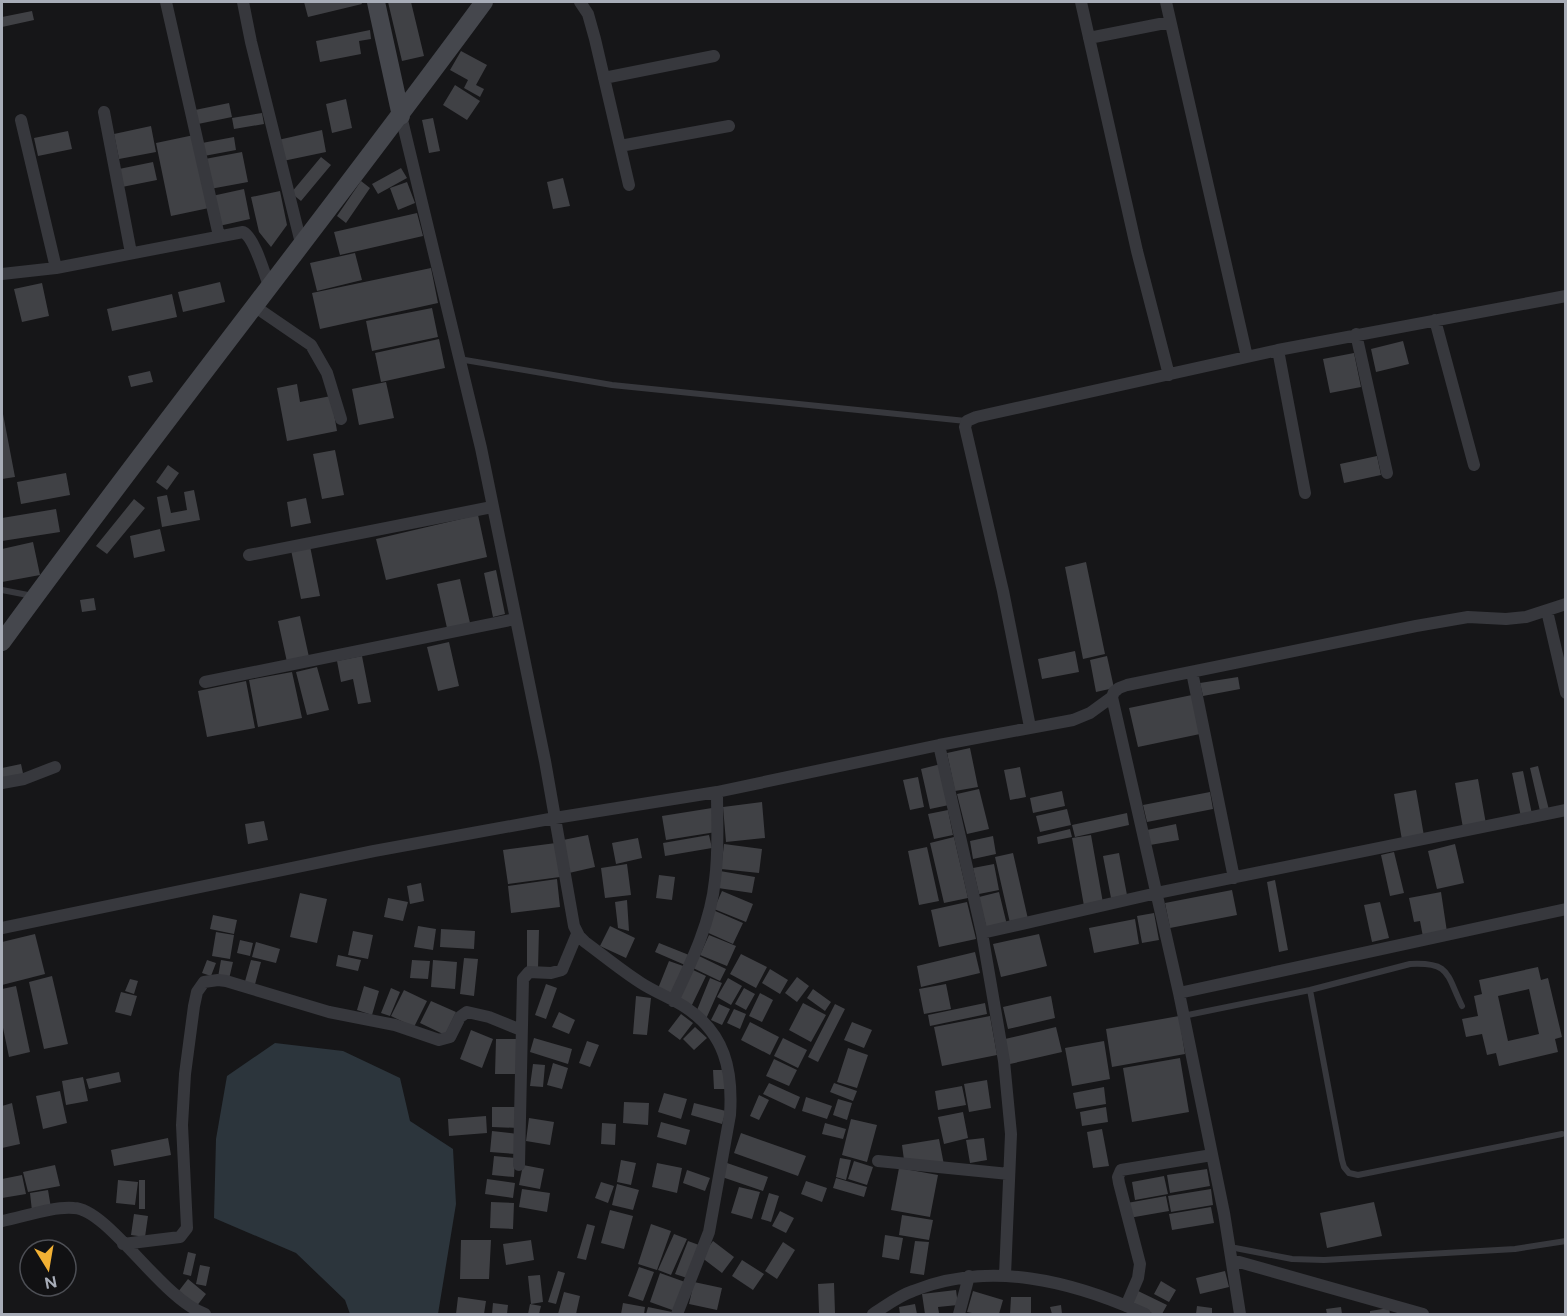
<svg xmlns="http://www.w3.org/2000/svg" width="1567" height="1316" viewBox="0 0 1567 1316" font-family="Figtree,sans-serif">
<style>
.water{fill:#2c353c}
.building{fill:#404145;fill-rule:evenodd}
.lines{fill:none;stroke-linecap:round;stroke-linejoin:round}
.lane{stroke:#37383d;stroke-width:6}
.street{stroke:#37383d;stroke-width:12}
.secondary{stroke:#45474d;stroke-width:18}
</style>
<rect width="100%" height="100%" fill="#161618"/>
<path class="water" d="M275,1043L343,1051L400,1078L410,1121L453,1149L456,1204L438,1314H350L345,1300L296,1253L214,1218L216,1139L227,1076Z"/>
<path class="building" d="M304,2H361L362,4L308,17Z
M388,2H411L424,56L402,61Z
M32,11L34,20L2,27V17Z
M370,30L371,39L359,41L361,54L320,62L316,41Z
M461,51L487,65L476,85L484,89L480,97L464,88L468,80L450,70Z
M455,85L480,101L467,120L443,105Z
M346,99L352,128L332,133L326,104Z
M229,103L232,117L198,124L195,110Z
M262,113L264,124L234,129L232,118Z
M433,118L440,151L429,153L422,120Z
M151,126L156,152L119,159L114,134Z
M322,130L326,152L283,161L278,140Z
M68,131L72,149L38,156L34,138Z
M194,135L209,208L171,216L156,143Z
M234,137L236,150L204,156L202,143Z
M242,152L248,182L210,189L205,159Z
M321,157L331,165L301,201L291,193Z
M153,162L157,180L122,187L119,169Z
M401,168L407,178L378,194L372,184Z
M563,178L570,206L553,209L547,182Z
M361,181L370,188L346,223L337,216Z
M407,182L415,203L398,210L390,188Z
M244,189L250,219L219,226L212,196Z
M280,191L287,225L271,247L259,232L251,197Z
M417,213L423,236L340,255L334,232Z
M355,253L362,280L317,291L310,263Z
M431,268L438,303L320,329L312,293Z
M220,282L225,302L183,312L178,292Z
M42,283L49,316L22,322L14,289Z
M172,294L177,317L112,331L107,309Z
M432,308L438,337L372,351L366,321Z
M439,339L445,368L381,382L375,353Z
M1403,341L1409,364L1376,372L1371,349Z
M1354,353L1361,387L1330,393L1323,359Z
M150,371L153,382L131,387L128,376Z
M386,382L394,418L359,425L352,389Z
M297,384L300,402L331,396L337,431L287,441L277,388Z
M3,414L15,477L2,479V415Z
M335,450L344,495L322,499L313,454Z
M1377,456L1381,475L1344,483L1340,464Z
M168,465L179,473L167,490L156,482Z
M66,473L70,495L21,504L17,482Z
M194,490L200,520L162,527L157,497L167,495L171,513L187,510L184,492Z
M306,498L311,523L291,527L287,502Z
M134,499L145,508L107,554L96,546Z
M56,509L60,532L2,541V518Z
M478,515L487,557L386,580L376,539Z
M160,529L165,551L134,558L130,536Z
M33,542L40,575L2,582V549Z
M310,546L320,596L301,599L291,550Z
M1086,562L1105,654L1083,659L1065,567Z
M496,570L505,614L493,617L484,573Z
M460,579L470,623L447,628L437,584Z
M94,598L96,610L82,612L80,600Z
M300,616L309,657L287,662L278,621Z
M449,642L459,686L438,691L427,647Z
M1075,651L1079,672L1042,679L1038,659Z
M362,656L371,702L358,704L353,679L341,682L337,661Z
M1107,656L1114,688L1096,692L1090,660Z
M317,667L329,710L307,715L296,672Z
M292,672L302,718L258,727L249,680Z
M1238,677L1240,689L1203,696L1200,683Z
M246,681L255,728L207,737L198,691Z
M1192,695L1200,734L1138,747L1129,708Z
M970,748L978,787L955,791L947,753Z
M21,764L24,778L2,783V768Z
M941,764L949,805L930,809L921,769Z
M1538,766L1549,810L1540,811L1530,768Z
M1020,767L1026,797L1010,800L1004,770Z
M1523,771L1532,814L1521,817L1512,773Z
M918,777L924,807L910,810L903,780Z
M1478,779L1486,824L1463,828L1455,783Z
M979,789L989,829L967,834L957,794Z
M1416,790L1424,836L1402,840L1394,794Z
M1062,791L1065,806L1033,813L1030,798Z
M1210,792L1213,809L1147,822L1143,805Z
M762,802L765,838L726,842L723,807Z
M712,808L716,832L666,840L662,816Z
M1067,809L1071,825L1040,832L1036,816Z
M948,810L953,835L934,839L928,814Z
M1127,813L1129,825L1075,837L1072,825Z
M264,821L268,840L248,844L245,824Z
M1176,824L1179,840L1150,845L1147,830Z
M1070,829L1072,837L1038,844L1037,837Z
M588,835L595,867L569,873L563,840Z
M709,835L712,848L665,856L663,843Z
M1091,835L1103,903L1084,906L1072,838Z
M993,836L996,854L973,859L970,841Z
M954,837L968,898L944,903L930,843Z
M638,838L642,858L616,864L612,843Z
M556,843L560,877L508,884L503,850Z
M724,844L762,849L759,873L721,869Z
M1455,844L1464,883L1437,889L1428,851Z
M927,847L939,901L919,905L908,851Z
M1394,852L1404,893L1390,896L1381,855Z
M1013,853L1028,919L1010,923L995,857Z
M1119,853L1127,895L1111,898L1103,856Z
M627,864L631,895L605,898L601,868Z
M994,864L999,890L979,894L973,868Z
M720,871L755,877L752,893L718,888Z
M659,875L675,877L672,900L656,898Z
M557,879L560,907L511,913L508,886Z
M1275,880L1288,950L1279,952L1267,882Z
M421,883L424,901L410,904L407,886Z
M1232,890L1237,915L1170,928L1165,903Z
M722,891L753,904L746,922L714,909Z
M999,892L1007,925L987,930L979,897Z
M1441,892L1447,932L1423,937L1420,921L1414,922L1409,898Z
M300,893L327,899L317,943L290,937Z
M388,898L408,902L403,921L384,917Z
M627,900L629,931L618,928L615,902Z
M967,902L976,939L939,947L931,910Z
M1380,902L1389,938L1372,942L1364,905Z
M713,910L743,923L733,944L704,931Z
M1154,913L1159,940L1142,943L1137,916Z
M213,915L237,920L234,934L210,929Z
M1135,919L1139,944L1094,953L1089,928Z
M418,926L436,929L433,950L414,947Z
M610,926L635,938L626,958L600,946Z
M441,929L475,931L474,949L440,947Z
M527,930H539L538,969H527Z
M353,931L373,935L368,959L348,955Z
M216,932L234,935L230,959L212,956Z
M35,934L45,974L2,985V942Z
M1039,934L1047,966L1001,977L993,944Z
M709,935L736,946L727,966L700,955Z
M240,940L253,943L250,956L237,953Z
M256,942L280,949L276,963L252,957Z
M659,943L689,955L685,965L655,952Z
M975,952L980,973L921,987L917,966Z
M741,954L767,967L756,988L730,974Z
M338,955L361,960L358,971L336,966Z
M699,956L726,969L720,981L693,968Z
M464,958L478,959L474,996L460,994Z
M207,960L216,963L211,976L202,973Z
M221,960L233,962L229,979L218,977Z
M251,960L261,962L254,988L244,985Z
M412,960L430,961L428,979L410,978Z
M433,960L457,962L455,989L431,987Z
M669,961L686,967L673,997L657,991Z
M1538,967L1541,980L1548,978L1562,1037L1555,1039L1558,1052L1499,1066L1496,1053L1487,1055L1482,1034L1466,1037L1462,1019L1478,1016L1474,996L1482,994L1479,980ZM1529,989L1539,1034L1508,1041L1498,996Z
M691,969L706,976L691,1007L676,1000Z
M770,969L788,980L780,994L762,983Z
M52,976L68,1044L44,1049L29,982Z
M797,977L809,986L797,1002L785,993Z
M710,978L722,983L706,1019L695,1015Z
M728,978L742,986L731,1005L717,997Z
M130,979L138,981L134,994L125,991Z
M546,984L557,988L546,1019L535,1015Z
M946,984L951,1009L924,1014L919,989Z
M16,986L30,1052L9,1057L2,1023V989Z
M364,986L379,991L372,1015L357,1010Z
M391,988L400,992L390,1016L381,1013Z
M744,988L755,994L746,1010L735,1004Z
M813,989L831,1002L825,1011L807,998Z
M404,990L427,1001L414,1027L391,1016Z
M121,992L137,996L131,1016L115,1012Z
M760,993L773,1000L762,1022L749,1016Z
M636,996L651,998L647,1035L633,1034Z
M1051,996L1055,1018L1008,1029L1003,1007Z
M431,1001L456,1012L445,1035L420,1023Z
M803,1003L826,1015L811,1042L789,1030Z
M985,1003L987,1014L930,1026L928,1015Z
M719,1004L730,1009L722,1025L711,1020Z
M835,1004L845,1009L818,1062L808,1057Z
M734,1009L746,1014L740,1029L727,1023Z
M559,1012L575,1020L569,1034L552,1027Z
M681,1014L693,1023L680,1040L668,1031Z
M990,1016L997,1055L942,1066L934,1027Z
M1179,1016L1185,1054L1112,1067L1106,1029Z
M750,1022L779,1037L770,1055L741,1040Z
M852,1022L872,1030L864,1048L844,1040Z
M695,1027L707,1038L694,1050L683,1039Z
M1056,1027L1062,1052L1010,1064L1005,1039Z
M471,1030L493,1039L482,1068L460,1059Z
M534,1038L572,1049L568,1064L530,1052Z
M783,1038L807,1050L798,1068L774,1056Z
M496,1039H521L520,1074H495Z
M587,1041L599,1045L590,1067L579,1063Z
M1104,1041L1110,1079L1072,1086L1065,1048Z
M848,1048L868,1055L857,1088L837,1082Z
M1180,1058L1189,1112L1132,1122L1123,1068Z
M774,1059L797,1070L789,1086L766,1076Z
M553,1063L568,1068L562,1089L547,1085Z
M533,1064L545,1065L543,1087L530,1086Z
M713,1070H725V1089H714Z
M119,1072L121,1082L89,1089L86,1079Z
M83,1077L88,1101L66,1105L62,1081Z
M987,1080L991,1108L969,1112L964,1084Z
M769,1083L800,1097L795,1109L763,1094Z
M834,1083L857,1091L853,1101L830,1092Z
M962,1086L966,1105L938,1110L935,1091Z
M1104,1087L1106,1104L1076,1109L1073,1093Z
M60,1091L67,1123L43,1129L36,1096Z
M664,1093L687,1099L681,1119L658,1112Z
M759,1095L769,1100L759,1120L750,1116Z
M806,1097L832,1106L827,1119L802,1111Z
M838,1099L852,1103L847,1120L833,1115Z
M624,1102L649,1103L648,1125L623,1123Z
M12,1103L20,1144L2,1148V1106Z
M694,1103L726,1111L722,1124L691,1115Z
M492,1107H519V1128L492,1127Z
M1106,1107L1108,1122L1082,1126L1080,1112Z
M963,1112L968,1138L944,1144L938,1117Z
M486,1116L487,1133L449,1136L448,1119Z
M529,1118L554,1122L550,1145L526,1141Z
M851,1119L877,1125L867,1162L842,1155Z
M661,1122L690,1130L686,1145L657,1137Z
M602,1123L616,1124L615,1145L601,1144Z
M825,1123L846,1129L843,1139L822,1134Z
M1102,1129L1109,1166L1093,1168L1087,1132Z
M492,1131L518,1134L516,1154L490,1152Z
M741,1133L806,1156L798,1176L734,1153Z
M168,1138L171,1155L114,1166L111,1150Z
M984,1138L987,1160L970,1163L966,1140Z
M939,1139L944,1165L904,1160L902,1145Z
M494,1156L515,1158L514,1177L492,1175Z
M840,1158L851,1160L846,1180L836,1177Z
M621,1160L636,1163L631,1185L617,1182Z
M854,1161L873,1167L867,1185L848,1179Z
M657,1163L682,1168L677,1193L652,1187Z
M727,1163L768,1177L763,1191L722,1177Z
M55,1165L60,1186L28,1192L23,1172Z
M523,1165L544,1169L540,1189L519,1185Z
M899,1168L938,1175L930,1217L891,1210Z
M1207,1169L1210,1186L1170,1193L1167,1175Z
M687,1170L710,1178L705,1191L683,1183Z
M22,1175L26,1194L2,1198V1179Z
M1164,1176L1168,1194L1135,1200L1132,1182Z
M836,1178L867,1187L864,1197L833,1188Z
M487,1179L515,1183L513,1198L485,1194Z
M118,1180L138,1182L135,1205L116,1203Z
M139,1180H145V1209H139Z
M806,1181L827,1188L822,1202L801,1194Z
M601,1182L614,1186L608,1203L595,1198Z
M617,1184L639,1190L633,1210L612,1205Z
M739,1187L760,1192L752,1219L731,1213Z
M522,1189L550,1193L547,1212L519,1207Z
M1211,1189L1213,1205L1171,1212L1168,1196Z
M48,1190L51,1208L32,1211L30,1193Z
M769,1193L779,1196L771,1222L761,1219Z
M1166,1196L1169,1211L1129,1218L1127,1203Z
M491,1202L514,1203L513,1229L490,1228Z
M1374,1202L1382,1236L1327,1248L1320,1213Z
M1211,1207L1214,1223L1172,1230L1169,1214Z
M610,1210L633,1216L624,1249L601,1243Z
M780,1211L794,1218L786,1233L772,1226Z
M134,1214L148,1216L145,1237L131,1235Z
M902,1215L933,1220L929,1240L899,1235Z
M587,1224L595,1226L586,1260L577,1258Z
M651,1224L671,1231L657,1270L638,1264Z
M674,1234L687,1239L671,1275L658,1270Z
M885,1235L903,1238L899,1260L882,1257Z
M461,1240H491L489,1279H460Z
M531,1240L534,1260L506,1265L503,1244Z
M688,1241L699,1245L687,1278L675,1274Z
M713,1241L734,1257L722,1273L701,1257Z
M915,1241L929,1242L924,1275L910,1273Z
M783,1242L795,1250L777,1279L765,1271Z
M188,1252L196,1254L191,1276L183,1274Z
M742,1260L764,1274L753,1290L732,1276Z
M200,1265L210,1267L206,1286L196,1284Z
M639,1267L654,1272L643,1301L628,1296Z
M558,1271L565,1273L556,1304L548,1302Z
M1225,1271L1229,1287L1200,1294L1196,1278Z
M660,1273L685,1282L675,1311L650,1302Z
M540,1275L543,1302L531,1304L528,1276Z
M188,1279L206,1294L196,1307L178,1292Z
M1161,1281L1176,1290L1169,1302L1154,1294Z
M694,1282L722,1288L717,1310L689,1304Z
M834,1283L835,1313H819L818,1284Z
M956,1290L958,1305L938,1307L939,1313L925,1314L922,1294Z
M1136,1290L1167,1305L1162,1314H1154L1130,1303Z
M973,1291L1003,1300L999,1314H977L967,1312Z
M564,1292L580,1296L576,1314H558Z
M458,1297L486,1301L484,1314H456Z
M1011,1297H1031V1314H1010Z
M493,1303L508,1305L507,1314H492Z
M623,1303L645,1307L644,1314H621Z
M530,1304L541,1306L539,1314H528Z
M915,1304L917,1314H900L899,1307Z
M1061,1305L1062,1314H1052L1050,1307Z
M1197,1306L1212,1308V1314H1196Z
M648,1307L672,1312L671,1314H646Z
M1341,1307L1342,1314H1327L1326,1309Z
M1389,1308L1390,1314H1370V1311Z"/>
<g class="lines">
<path class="lane" d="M459,359L612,385L966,421
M2,590L33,596
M1310,990L1342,1160L1344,1167L1349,1173L1358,1175L1562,1134
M1183,1016L1310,990L1410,964C1450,962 1446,973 1462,1006
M1230,1247L1292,1259L1324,1260L1515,1249L1566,1241"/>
<path class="street" d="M166,2L219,236
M243,2L251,42L301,243
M580,2L588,14L595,39L629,185
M1081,2L1137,251L1169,375
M1166,2L1247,357
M1089,38L1170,22
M604,78L714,56
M104,112L131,253
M401,116L481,448L545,761L574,926L579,936L585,942C604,956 622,971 641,983C655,992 671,998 685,1007C725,1033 733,1070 730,1115L709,1232L677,1314
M21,120L56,268
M620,146L729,126
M2,274L56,268L243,232C254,237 264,272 269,286
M254,306L311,345L327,373L341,419
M1435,320L1474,465
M1356,334L1387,473
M1278,350L1305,493
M249,555L492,507
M1547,611L1566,693
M1192,672L1234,878
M205,682L515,619
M1112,697L1179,993L1224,1213L1240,1314
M1030,727L1003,591L965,427L967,421L976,417L1278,350L1566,296
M939,745L982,933L1004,1061L1011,1134L1005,1275
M2,783L24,779L55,767
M2,928L374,851L555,818L717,792L939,745L1073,720L1090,713L1112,697L1114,692L1119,688L1127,685L1416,626L1468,617L1506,619L1526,617L1566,604
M982,933L1157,893L1566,810
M1179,993L1566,909
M673,1001C691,963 711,922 715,880C719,851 717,821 717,792
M878,1161L1009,1174
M519,1165L523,979L529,972L551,973L562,970L577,934
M2,1221C23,1217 53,1206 74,1208C108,1209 162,1299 205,1314
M123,1244L180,1237L187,1228L182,1125L185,1074L194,1006L197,992L204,982L218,980L226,981L329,1012L395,1025L439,1040L450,1037L460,1017L467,1012L489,1017L521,1030
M1232,1260L1423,1314
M1126,1306L1138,1278L1140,1264L1119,1183L1118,1177L1121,1170L1212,1155
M873,1314C886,1306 898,1296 913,1291C990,1260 1072,1281 1145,1314
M959,1314L969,1276"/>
<path class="secondary" d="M376,2L401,116
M2,642C159,426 326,217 484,2"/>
</g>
<rect width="1567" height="1316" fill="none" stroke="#a8adb8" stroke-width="6"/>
<g transform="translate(48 1268) rotate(169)"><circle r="28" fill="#111113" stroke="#4d4f55" stroke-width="1.5"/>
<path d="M0-4.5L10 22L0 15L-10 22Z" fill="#f2b134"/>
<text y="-9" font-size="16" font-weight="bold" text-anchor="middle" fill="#a8adb8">N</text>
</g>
</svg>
